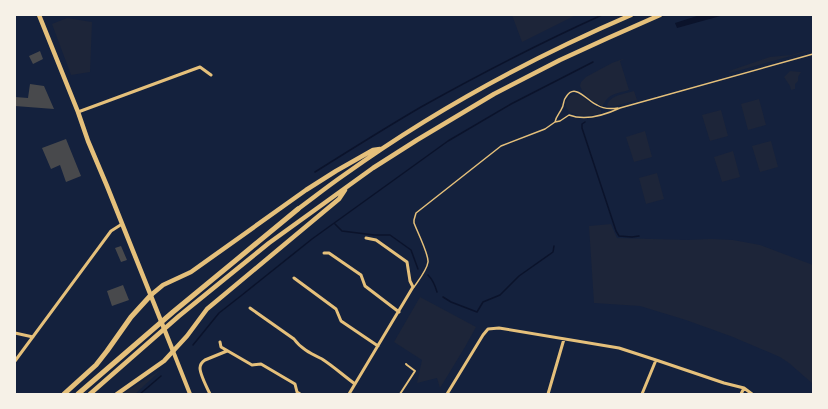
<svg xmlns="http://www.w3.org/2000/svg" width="828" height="409" viewBox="0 0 828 409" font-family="'Work Sans',sans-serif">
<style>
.green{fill:#1d2539}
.water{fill:#0b132b}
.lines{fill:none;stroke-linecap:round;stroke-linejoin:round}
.stream{stroke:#0b132b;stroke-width:1.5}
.building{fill:#48494c}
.service{stroke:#e5c07b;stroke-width:1.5}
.pedestrian{stroke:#e5c07b;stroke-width:2}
.minor{stroke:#e5c07b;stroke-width:3}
.secondary{stroke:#e5c07b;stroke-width:4}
.primary{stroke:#e5c07b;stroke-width:4.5}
.trunk{stroke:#e5c07b;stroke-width:4.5}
.motorway{stroke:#e5c07b;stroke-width:5}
</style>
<rect width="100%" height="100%" fill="#14213d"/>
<path class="green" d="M512,15H576L522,42Z
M67,18L92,22L90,72L71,75L52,24Z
M808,50L809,51L730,73L729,71L770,57L791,55Z
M623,59H624L620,61L629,90C623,92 613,93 608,98C605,101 605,103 602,106C593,102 583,95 580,86L581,82L586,77L612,63Z
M790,71L801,72L798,77V81L795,84V89L791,90L790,86L784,77Z
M634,91L637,100L615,106H607C609,95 625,94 634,91Z
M574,94L582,96L590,103L601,110V113C592,116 580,117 572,113C562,109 565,97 574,94Z
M759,99L766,125L748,130L741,104Z
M721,110L728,136L710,141L702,115Z
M645,131L652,157L634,162L626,137Z
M771,141L778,167L760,172L752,146Z
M733,151L740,177L722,182L714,157Z
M657,173L664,199L646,204L639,178Z
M611,224L617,238L687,240L711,239L733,240L760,245L813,265V384L789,363L780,357L733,337L686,320L640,306L594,303L589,226Z
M420,297L476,327L465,347L440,388L437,378L417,383L422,360L394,342Z
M161,370L135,394H122L127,391Z"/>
<path class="water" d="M700,15H724L677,28L675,23Z"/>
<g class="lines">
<path class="stream" d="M585,122L582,124V128L616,231L619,236L632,237L639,236
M315,172C350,150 385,128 421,107C480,74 540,43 602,15
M335,224L342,231L374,235H390L411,250L418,269
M428,275C433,280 435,285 437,292
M443,297L451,302L477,312L483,302L500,295L519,276L553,252L554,246
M193,345L219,313L242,295L312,239L448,141L511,104L593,62
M140,394L161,376"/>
</g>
<path class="building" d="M40,51L43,59L33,64L29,56Z
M30,84L44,86L54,109L15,106V97L28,98Z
M66,139L81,176L66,182L60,165L51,169L42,148Z
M121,246L127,260L121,262L115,248Z
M123,285L129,300L112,306L107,291Z"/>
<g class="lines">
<path class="service" d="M555,122C556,116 560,113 562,108C564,105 563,100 566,97C575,82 587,101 597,105C603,109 611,109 618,108
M414,287C418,281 427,270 428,262C429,255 417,231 414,223V220L416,213L501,146L545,129L555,122L560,121L569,115C585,121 605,115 620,108L813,54"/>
<path class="pedestrian" d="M400,394L415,371L407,365L406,364"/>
<path class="minor" d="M78,112L200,67L211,75
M324,253H329L361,275L365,286L399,312
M294,278L336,309L341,321L378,346
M250,308L294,339C301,349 312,354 322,359C333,366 344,376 355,384
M15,333L33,337
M220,342L221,347L252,365L261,364L295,384L297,392L300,394
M15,361L111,231L122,224
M210,394C207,388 200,374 200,368C200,364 202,362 205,360L227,351
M349,394L413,287L410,281L407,262L376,240L366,238
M447,394L483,335L488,329L499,328L619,348L656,360L724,383L744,388L752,394
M548,394L564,339
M642,394L656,360
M741,394L744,388"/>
<path class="secondary" d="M173,351L190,394"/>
<path class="primary" d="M39,15L78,112L88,141L107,186L173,351"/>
<path class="trunk" d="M298,209C313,198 328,186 344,175C433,111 531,58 631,15
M151,295L163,285L191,272L306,190L336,171L373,150L380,149
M90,394L179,316L269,243L373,168L417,140L494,94L560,60L608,38L660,15
M117,394L164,361L187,336L207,309L339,199L345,190"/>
<path class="motorway" d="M64,394L96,365L107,351L131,317L151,295
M78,394L173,312L298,209"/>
</g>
<rect width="828" height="409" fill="none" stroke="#f6f1e7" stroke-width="32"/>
</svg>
